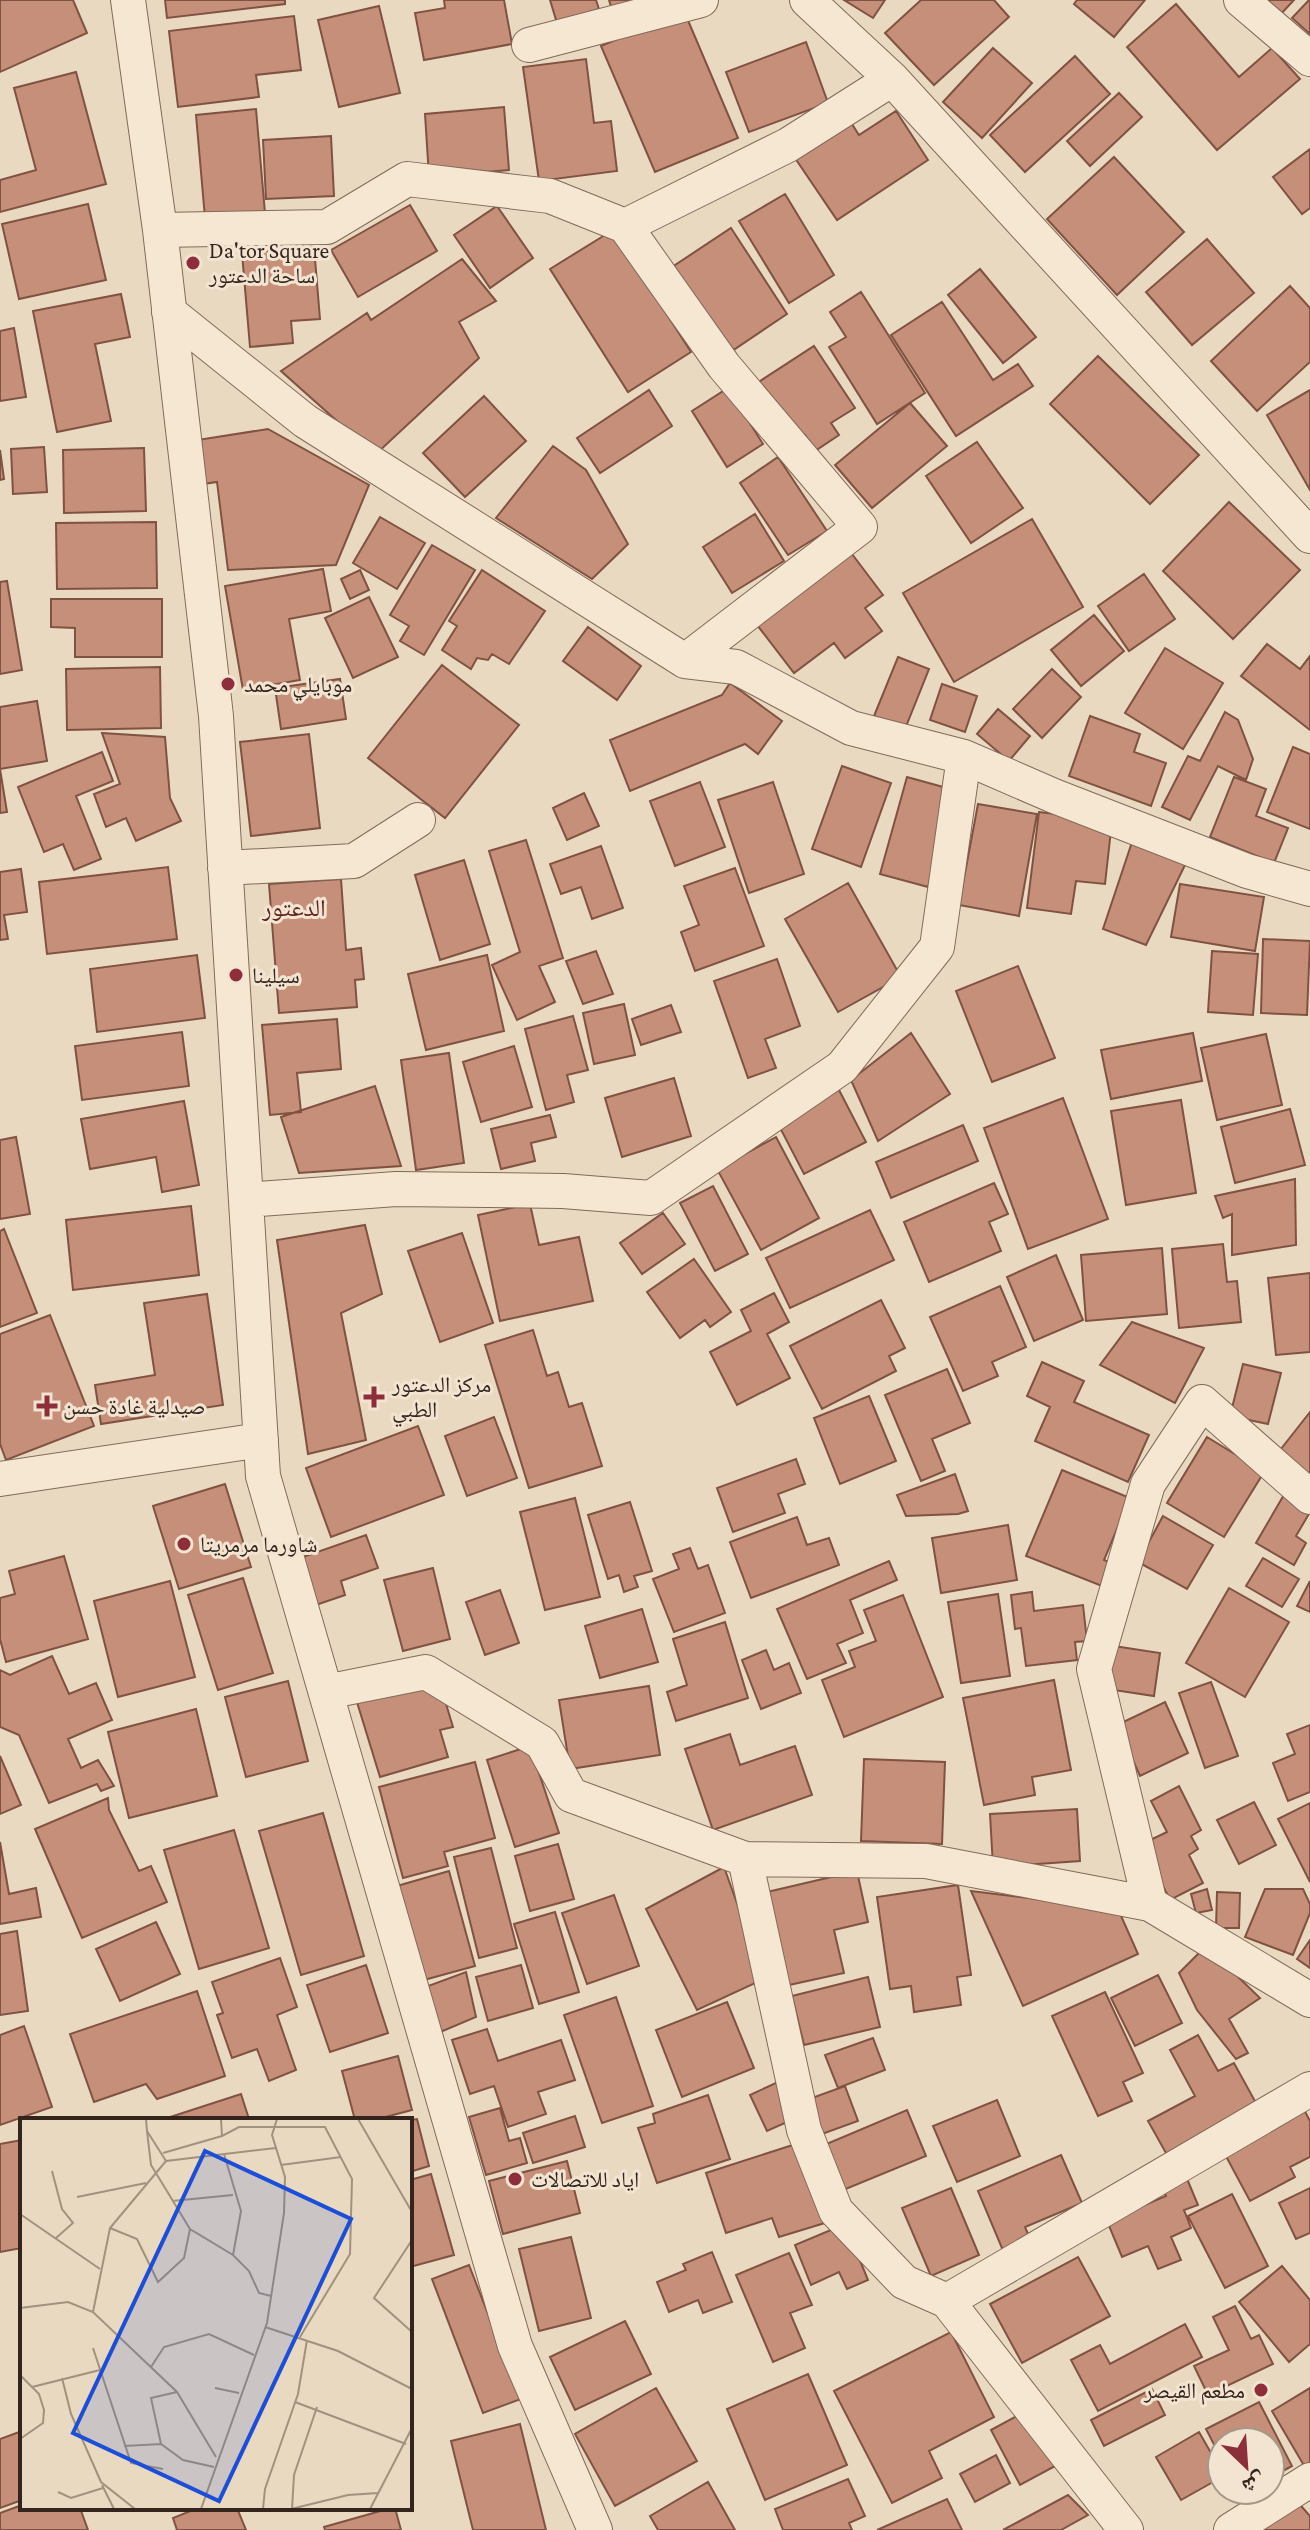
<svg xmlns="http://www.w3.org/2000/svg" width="1310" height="2530" viewBox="0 0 1310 2530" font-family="'Crimson Pro','Noto Naskh Arabic',serif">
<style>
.building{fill:#c68f79;stroke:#805241;stroke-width:2}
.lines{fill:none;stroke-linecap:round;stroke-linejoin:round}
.street-casing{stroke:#826a5a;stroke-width:36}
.street{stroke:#f6e7d3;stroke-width:34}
.poi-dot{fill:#8d2e3a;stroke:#f2e4d0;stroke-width:3}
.labels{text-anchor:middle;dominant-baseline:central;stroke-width:6;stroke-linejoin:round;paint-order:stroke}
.poi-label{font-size:22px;fill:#33251d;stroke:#f2e4d0;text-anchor:start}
.neighbourhood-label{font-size:24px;fill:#5d251f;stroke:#f2e4d0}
.inset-road{fill:none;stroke:#a1917f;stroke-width:2}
.view{fill:#1d4ed8;fill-opacity:0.15;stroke:#1d4ed8;stroke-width:4}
.inset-edge{fill:none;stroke:#33251d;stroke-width:4}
</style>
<rect width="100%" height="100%" fill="#ead9c1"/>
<path class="building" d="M0,0H73L87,33L0,72Z
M165,0H285V4L167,18Z
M444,0H504L512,44L424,60L415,13L445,8Z
M550,0H596L599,9L557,23Z
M609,0H646L613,13Z
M844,0H885L873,18Z
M921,0H994L1009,17L934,85L885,33Z
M1077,0H1145L1114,37L1074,4Z
M1265,0H1294L1280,15Z
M1309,0H1310V34L1292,18Z
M1176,4L1239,77L1272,48L1300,79L1217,150L1127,47Z
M379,6L400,93L339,107L318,20Z
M684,11L738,138L655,172L601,46Z
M294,16L301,70L256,75L259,97L178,107L169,31Z
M806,42L828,103L749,132L726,72Z
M993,48L1032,83L982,138L943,102Z
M1075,56L1110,94L1025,172L990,135Z
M586,59L594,123L611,121L617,171L539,181L523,67Z
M76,72L106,184L0,212V180L36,170L14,88Z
M1119,93L1142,117L1090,166L1067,141Z
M504,107L509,170L429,177L425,114Z
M256,109L265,213L205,218L196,115Z
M896,111L928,160L837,220L795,158L850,121L859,135Z
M331,136L334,196L266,199L263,140Z
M1310,149V208L1302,214L1273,177Z
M1114,157L1184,232L1117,295L1047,219Z
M785,194L834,275L789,303L739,221Z
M88,204L106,280L19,299L2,224Z
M410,205L437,251L358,297L331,250Z
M497,206L533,258L490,288L454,235Z
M731,228L787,314L726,355L669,269Z
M613,230L691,352L628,392L550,269Z
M1207,239L1254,293L1192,345L1146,292Z
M314,247L320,319L291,321L293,343L250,347L242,253Z
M462,259L496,301L459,322L479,358L375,455L281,371L367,313L371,320Z
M980,269L1036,337L1003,363L948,295Z
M1290,286L1310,308V362L1257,411L1211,361Z
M861,292L925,393L877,424L829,347L846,337L830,312Z
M121,294L130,337L95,344L111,421L57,432L33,311Z
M942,302L993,380L1018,364L1033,386L956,436L891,335Z
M14,328L26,397L0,401V331Z
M814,346L855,408L831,423L839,435L815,451L805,435L795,442L757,383Z
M1098,356L1199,455L1150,504L1050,404Z
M728,388L763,444L727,467L692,411Z
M649,390L672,426L600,473L577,438Z
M1310,390V490L1267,415Z
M484,396L526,441L465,497L423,453Z
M910,403L947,446L872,508L835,465Z
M268,429L369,485L336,565L228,570L217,482L196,485L191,441Z
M977,442L1023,508L971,543L926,476Z
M553,446L586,470L628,544L592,579L496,518Z
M44,447L47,492L13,494L11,449Z
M144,448L146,511L64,513L63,450Z
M0,450L4,479L0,480Z
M778,457L827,531L788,555L740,483Z
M1229,502L1300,570L1233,639L1163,571Z
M755,514L784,561L732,593L703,547Z
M380,517L425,543L397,589L353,563Z
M1032,519L1083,607L954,682L903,593Z
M156,522L157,588L57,589L56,523Z
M432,545L475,570L424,655L400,641L409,626L390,615Z
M849,550L883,595L865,608L882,631L845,658L834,643L794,673L754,621Z
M323,569L331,611L289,619L300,680L243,690L225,586Z
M360,570L369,590L350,599L341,579Z
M482,570L545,611L509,664L492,654L488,660L477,658L471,669L442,650L457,626L449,621Z
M1144,574L1175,619L1129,651L1098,606Z
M7,581L22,670L0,674V582Z
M369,597L398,657L353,678L325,618Z
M51,599H162V657H75V628L51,627Z
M1094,615L1124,651L1081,686L1051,650Z
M588,627L641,666L617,700L563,661Z
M1267,644L1300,669L1310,656V730L1241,676Z
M1165,648L1223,683L1183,749L1125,713Z
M898,657L929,669L905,729L874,716Z
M442,665L519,725L445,818L368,758Z
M160,667L161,728L67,730L66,669Z
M1052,669L1081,697L1042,738L1013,709Z
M340,679L346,719L281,729L275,688Z
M730,683L782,721L758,754L745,744L630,791L610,740L722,695Z
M942,684L977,696L965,732L930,720Z
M37,701L47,761L0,769V707Z
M998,709L1030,736L1009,761L977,734Z
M1225,712L1238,720L1253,759L1246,780L1218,766L1190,820L1162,807L1188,756L1200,761Z
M1090,716L1140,734L1134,752L1166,763L1151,806L1069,776Z
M102,733L165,737L170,798L181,821L136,841L126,818L106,827L94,794L120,784Z
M309,734L320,828L251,836L240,742Z
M1293,747L1310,754V829L1267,812Z
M102,752L113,781L76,796L101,859L74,870L63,844L44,852L18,787Z
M842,766L891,783L861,867L812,849Z
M0,769L7,812L0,813Z
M907,777L954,790L928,887L880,874Z
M1234,777L1266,789L1256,816L1288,828L1274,863L1210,837Z
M700,782L725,847L675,866L650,801Z
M773,782L804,874L749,893L718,800Z
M584,793L599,826L567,840L553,808Z
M978,804L1037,814L1019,916L959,905Z
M1039,812L1112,821L1105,884L1076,881L1071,914L1027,908Z
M1133,839L1186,863L1146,945L1103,929Z
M526,840L563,958L539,966L555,1002L517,1020L492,965L520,952L489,851Z
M601,846L623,908L592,919L581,887L561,894L550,864Z
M464,860L490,944L440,960L415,875Z
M168,867L177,939L47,954L39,882Z
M735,868L764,946L695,971L681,932L699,925L684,886Z
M21,869L27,912L4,915L8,939L0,940V872Z
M341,879L346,950L361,948L364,979L355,980L357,1007L279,1013L269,884Z
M848,883L901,977L838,1012L785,919Z
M1180,884L1264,897L1255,951L1171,937Z
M1263,939L1310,941L1307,1015L1261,1013Z
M596,951L613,994L583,1004L566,961Z
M1212,951L1258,954L1253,1015L1208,1012Z
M197,955L205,1018L97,1032L90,969Z
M487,955L504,1031L426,1050L408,974Z
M777,959L800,1026L765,1039L776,1068L748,1078L714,981Z
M1018,966L1055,1058L992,1082L956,991Z
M624,1004L635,1055L594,1064L583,1013Z
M671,1005L681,1032L641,1045L632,1019Z
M573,1016L588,1070L567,1075L574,1102L546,1110L525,1029Z
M337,1019L341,1069L297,1073L301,1112L270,1115L262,1025Z
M182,1032L189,1086L82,1100L75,1046Z
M911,1033L950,1094L878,1141L851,1080Z
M1193,1033L1202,1081L1111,1099L1101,1050Z
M1266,1034L1282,1105L1217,1120L1201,1048Z
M514,1046L532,1107L481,1122L463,1062Z
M449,1053L464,1163L416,1170L401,1060Z
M674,1078L691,1136L622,1157L605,1098Z
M375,1086L401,1166L299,1173L281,1117Z
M838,1088L866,1142L804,1174L776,1120Z
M1063,1098L1108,1219L1028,1249L984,1128Z
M1181,1100L1196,1193L1126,1205L1111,1111Z
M184,1101L199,1185L162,1192L156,1157L90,1169L81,1119Z
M1290,1109L1305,1165L1235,1183L1221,1127Z
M550,1115L556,1137L531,1143L535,1161L501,1169L491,1129Z
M963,1125L978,1161L891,1198L876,1162Z
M16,1137L30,1214L0,1219V1140Z
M776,1137L819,1218L761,1250L717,1169Z
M1295,1179L1296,1245L1232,1255V1214L1223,1218L1215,1196Z
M994,1183L1008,1214L989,1222L1001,1251L929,1282L904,1222Z
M713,1186L748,1254L715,1271L680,1203Z
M530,1204L539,1245L579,1237L593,1301L500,1321L478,1215Z
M191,1206L199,1275L73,1290L66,1220Z
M870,1210L894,1260L790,1308L766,1258Z
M663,1213L685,1244L642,1274L620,1243Z
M365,1225L382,1294L341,1313L366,1440L308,1454L277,1240Z
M4,1229L37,1313L0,1327V1231Z
M462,1233L493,1323L440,1342L408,1251Z
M1223,1244L1227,1282L1237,1281L1241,1322L1179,1328L1172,1249Z
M1162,1248L1167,1314L1086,1321L1081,1255Z
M1056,1255L1083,1320L1034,1341L1007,1277Z
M694,1259L731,1312L710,1327L705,1320L680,1338L647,1292Z
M1310,1273V1352L1276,1355L1268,1278Z
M1000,1286L1026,1347L992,1362L998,1376L963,1391L930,1317Z
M774,1293L789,1322L767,1334L790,1378L737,1405L710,1352L751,1331L741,1310Z
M207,1294L223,1405L101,1424L95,1385L155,1375L144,1303Z
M881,1300L905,1348L889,1356L896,1371L822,1409L790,1346Z
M50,1315L94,1426L6,1460L0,1444V1334Z
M1132,1322L1204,1348L1175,1403L1100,1365Z
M533,1330L547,1376L558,1372L569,1407L582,1403L602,1466L529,1488L485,1345Z
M1042,1362L1084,1381L1074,1402L1149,1435L1128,1482L1035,1441L1050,1407L1027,1396Z
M1243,1364L1281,1373L1268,1424L1230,1416Z
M947,1369L970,1423L932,1439L945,1471L921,1481L885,1395Z
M869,1396L896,1461L840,1484L814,1418Z
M1310,1412V1479L1277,1454Z
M494,1417L517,1478L467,1496L445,1436Z
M418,1426L444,1495L331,1537L306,1468Z
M1207,1437L1264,1472L1224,1537L1167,1503Z
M796,1459L805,1484L778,1494L785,1513L733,1532L717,1488Z
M1062,1470L1130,1498L1104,1560L1116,1565L1107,1588L1026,1556Z
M955,1474L968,1511L958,1514L906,1516L897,1495Z
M225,1484L251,1567L179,1589L153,1506Z
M1285,1493L1310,1512L1296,1536L1306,1543L1294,1565L1256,1543Z
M575,1498L600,1597L545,1610L520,1512Z
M630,1502L652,1571L634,1576L638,1587L624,1592L619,1575L608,1579L588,1515Z
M1163,1516L1213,1545L1187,1589L1138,1562Z
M797,1517L807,1545L829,1538L839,1565L751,1598L730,1542Z
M1008,1525L1017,1580L941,1593L932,1538Z
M366,1535L378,1568L341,1581L345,1595L313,1606L297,1559Z
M690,1548L698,1569L708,1565L725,1613L674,1632L653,1579L679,1569L673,1554Z
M64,1556L88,1639L6,1662L0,1639V1598L15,1594L9,1571Z
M1263,1558L1299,1579L1282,1607L1246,1586Z
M889,1561L897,1580L850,1600L863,1633L837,1644L846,1663L807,1679L777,1609Z
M433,1568L450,1639L403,1651L384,1580Z
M243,1578L273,1673L218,1690L188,1595Z
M170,1581L195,1677L118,1697L94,1601Z
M1310,1581V1612L1297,1606Z
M1229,1588L1289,1622L1245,1697L1186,1663Z
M500,1590L519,1643L485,1655L466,1602Z
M1032,1592L1034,1611L1083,1605L1087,1641L1075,1642L1077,1660L1026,1666L1021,1628L1015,1629L1011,1595Z
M998,1594L1010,1676L961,1683L948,1602Z
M903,1595L943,1697L844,1737L822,1680L855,1667L849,1651L876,1641L864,1610Z
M642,1609L658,1662L600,1678L585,1626Z
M725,1622L748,1698L676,1721L667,1692L687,1685L673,1639Z
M1114,1646L1160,1653L1154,1696L1107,1689Z
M766,1650L774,1670L789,1663L801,1693L761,1709L742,1660Z
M52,1656L69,1694L96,1683L112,1720L68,1739L81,1768L98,1760L114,1786L101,1791L97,1784L49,1803L19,1735L0,1727V1670L10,1675Z
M437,1674L453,1727L440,1730L448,1757L380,1777L356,1699Z
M1054,1680L1071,1770L1032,1777L1035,1795L984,1805L963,1698Z
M288,1681L308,1761L246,1777L225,1697Z
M1211,1682L1238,1756L1205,1768L1179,1693Z
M649,1686L660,1755L570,1769L559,1700Z
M1165,1702L1188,1753L1140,1776L1117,1725Z
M196,1709L217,1796L129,1818L108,1732Z
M1310,1725V1792L1288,1801L1273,1763L1295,1754L1287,1734Z
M730,1734L740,1765L795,1746L812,1795L713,1830L685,1749Z
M530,1746L559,1833L515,1847L487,1760Z
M0,1756L21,1805L0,1814Z
M864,1759L945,1762L942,1844L861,1841Z
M475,1762L495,1838L444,1852L448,1866L403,1878L379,1787Z
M1179,1786L1201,1830L1191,1836L1198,1849L1189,1855L1203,1883L1170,1900L1142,1844L1167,1832L1151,1801Z
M108,1798L109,1810L139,1871L151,1866L167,1902L82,1938L35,1829Z
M1254,1802L1276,1845L1239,1864L1217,1820Z
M1310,1803V1882L1278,1819Z
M1077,1809L1080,1861L993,1867L990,1814Z
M323,1813L364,1956L301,1975L259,1831Z
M234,1830L269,1948L199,1969L164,1850Z
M0,1842L9,1894L36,1888L41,1917L0,1924Z
M558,1844L574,1899L530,1911L515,1856Z
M491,1848L517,1948L479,1958L454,1857Z
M724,1867L764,1979L697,2010L646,1909Z
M449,1871L475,1966L424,1980L397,1886Z
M857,1871L868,1922L834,1930L844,1973L789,1985L767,1892Z
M958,1885L971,1975L957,1977L961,2005L914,2012L911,1986L890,1989L877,1897Z
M1207,1889L1212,1910L1196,1913L1191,1894Z
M1265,1889H1303L1310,1904V1913L1293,1955L1245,1937Z
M971,1891L1118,1909L1138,1954L1023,2006Z
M1217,1892L1240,1893L1239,1928H1216Z
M614,1895L639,1966L587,1984L562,1913Z
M555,1912L579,1992L539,2004L514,1924Z
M156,1922L180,1974L120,2001L96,1949Z
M17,1931L28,2011L0,2015V1934Z
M1310,1940V1968L1297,1959Z
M1206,1946L1260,1998L1229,2019L1248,2053L1236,2059L1197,2010L1179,1973Z
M280,1958L297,2007L277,2015L296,2070L269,2081L257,2049L232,2058L217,2015L223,2013L212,1982Z
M366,1965L388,2033L330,2052L307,1985Z
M521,1965L533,2008L488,2021L476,1977Z
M466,1972L476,2017L438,2033L420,1989Z
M1158,1975L1182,2023L1135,2046L1111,1998Z
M868,1977L880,2027L804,2045L792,1996Z
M197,1991L225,2076L157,2099L146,2084L94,2102L70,2034Z
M1105,1992L1143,2073L1123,2082L1132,2101L1098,2116L1052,2016Z
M616,1997L653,2106L602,2123L564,2015Z
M727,2002L754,2068L682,2097L656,2030Z
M24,2026L52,2107L0,2125V2035Z
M487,2029L498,2061L561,2040L575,2080L538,2092L546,2114L508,2127L494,2086L470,2094L452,2040Z
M1198,2035L1218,2071L1234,2063L1261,2112L1171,2162L1148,2121L1195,2096L1170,2050Z
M873,2038L885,2070L838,2088L825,2055Z
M398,2056L412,2110L374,2120H355L342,2071Z
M778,2082L796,2118L767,2131L750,2095Z
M845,2086L858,2121L822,2134L809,2099Z
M241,2094L249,2119L245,2120H161Z
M708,2095L730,2159L657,2183L638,2128L655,2123L653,2114Z
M997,2100L1020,2156L957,2182L933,2126Z
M1301,2104L1310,2121V2157L1290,2167L1295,2177L1250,2201L1221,2147Z
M500,2108L509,2141L520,2138L527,2163L486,2175L469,2117Z
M907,2110L926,2156L836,2193L817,2148Z
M575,2116L585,2147L533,2163L523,2133Z
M417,2119L429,2166L410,2172V2120Z
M22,2140V2248L0,2252V2144Z
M802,2142L828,2222L779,2237L772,2218L726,2233L706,2173Z
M1061,2155L1082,2203L1025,2227L1031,2241L1004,2253L978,2191Z
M567,2161L580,2213L503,2234L489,2181Z
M431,2174L454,2255L410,2267V2180Z
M1185,2174L1198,2205L1184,2210L1191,2228L1171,2237L1181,2260L1158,2269L1148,2246L1122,2257L1107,2221L1166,2196L1161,2184Z
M951,2188L979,2255L931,2276L902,2208Z
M1310,2188V2233L1296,2239L1279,2203Z
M1232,2194L1268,2266L1225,2288L1188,2216Z
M845,2224L868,2280L847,2289L839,2272L811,2285L795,2245Z
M571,2237L591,2318L539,2331L519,2249Z
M712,2252L732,2302L703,2313L698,2300L669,2312L657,2282L686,2270L683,2264Z
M789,2253L812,2305L790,2313L805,2348L773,2362L736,2275Z
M1078,2257L1110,2316L1022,2363L990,2304Z
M469,2265L521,2399L483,2413L432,2279Z
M1282,2266L1310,2300V2344L1289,2362L1239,2302Z
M1235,2306L1251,2339L1259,2335L1273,2364L1208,2395L1194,2366L1229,2350L1213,2317Z
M625,2321L651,2374L575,2410L550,2357Z
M1185,2324L1202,2357L1098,2411L1071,2360L1100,2345L1110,2364Z
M951,2332L994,2417L929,2451L942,2478L892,2503L834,2391Z
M808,2374L847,2465L765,2500L727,2409Z
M656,2388L697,2461L615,2506L575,2434Z
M1310,2388V2467L1306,2469L1272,2411Z
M1152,2389L1165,2415L1104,2446L1091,2420Z
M1259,2402L1292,2466L1270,2478V2442H1222V2460L1206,2429Z
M1028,2410L1057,2465L1020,2485L991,2430Z
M520,2424L546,2530H473L451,2441Z
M22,2431V2500L0,2508V2439Z
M1199,2432L1222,2472V2477L1181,2500L1156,2457Z
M996,2455L1010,2483L975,2502L960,2474Z
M848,2479L865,2516L849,2523L852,2530H783L775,2509Z
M708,2482L735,2530H658L650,2516Z
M1068,2495L1088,2515L1061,2530H1003Z
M947,2499L962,2530H877Z
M1295,2499L1310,2516V2530H1258Z
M22,2505V2508H80L88,2530H0V2513Z
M198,2508H237L246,2530H177L173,2518Z
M391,2508H395L401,2530H325L324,2527Z"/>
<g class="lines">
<g class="street-casing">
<path id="street" d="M128,0L160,230L216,716L263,1476L515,2346L595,2530
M807,0L892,79L1310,536
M1241,0L1310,59
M529,45L701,0
M625,226L724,366L860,527L685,661
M160,230L327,227L407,179L550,196L625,226L788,145L892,79
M169,312L305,421L685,661L736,667L851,728L964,757L1054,796L1247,871L1310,889
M225,868L354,861L418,820
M246,1200L396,1189L563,1191L651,1198L842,1067L937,947L964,757
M0,1479L261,1440
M326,1692L426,1672L542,1743L571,1795L745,1859L926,1861L1150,1904L1310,2000
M745,1859L804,2130L836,2211L904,2282L947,2301L1126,2530
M1150,1904L1094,1669L1148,1484L1202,1402L1310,1497
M947,2301L1310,2089
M1231,2530L1310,2480"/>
</g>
<use href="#street" class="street"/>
</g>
<g class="poi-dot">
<circle cx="193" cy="263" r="8"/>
<circle cx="228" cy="684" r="8"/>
<circle cx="236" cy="975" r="8"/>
<path d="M370 1385h8v8h8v8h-8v8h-8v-8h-8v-8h8z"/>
<path d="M43 1394h8v8h8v8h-8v8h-8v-8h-8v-8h8z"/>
<circle cx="184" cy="1544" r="8"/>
<circle cx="515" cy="2179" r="8"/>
<circle cx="1261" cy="2390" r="8"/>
</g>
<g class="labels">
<g class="poi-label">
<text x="209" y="250">Da'tor Square<tspan x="209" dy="25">ساحة الدعتور</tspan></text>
<text x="244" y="684">موبايلي محمد</text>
<text x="252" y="975">سيلينا</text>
<text x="392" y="1384">مركز الدعتور<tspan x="392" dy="25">الطبي</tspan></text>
<text x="63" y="1406">صيدلية غادة حسن</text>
<text x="200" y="1544">شاورما مرمريتا</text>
<text x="531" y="2179">اياد للاتصالات</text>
<text x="1245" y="2390" text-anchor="end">مطعم القيصر</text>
</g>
<g class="neighbourhood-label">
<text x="294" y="907">الدعتور</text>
</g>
</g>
<g transform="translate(20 2118)">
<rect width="392" height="392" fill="#ead9c1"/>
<path class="inset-road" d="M126,1L127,13L146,43M338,1L392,94M127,13L131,47L170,111L213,137L229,153L239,175L251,178M202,18L219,9H305L332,61L330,136L280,219M143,35L202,18L201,1M204,36L221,93L213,137M261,47L321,39M32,53L42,91L53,105L36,120M57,79L126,65M152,83L213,77M0,96L80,151M90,110L117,121L138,164L164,140L170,111M392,122L354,180L392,214M0,190L48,184L73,194L157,274L196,339M73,194L90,110L146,43L256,30M245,209L318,233L392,271M73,230L111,345L143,351M131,249L144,229L189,216L234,237M0,257L19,276L24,292L23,305L0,321M42,260L51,296L81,364L115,391M12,269L80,252M195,270L219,275M275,284L386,326M141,326L131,280L157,274M104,328L141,326L163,342L194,349M82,367L94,391M38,374L51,380L83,370M181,391L247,205L264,95L265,59L252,17L257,1M243,391L245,371L278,276L287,222M271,391L328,377L358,375M272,391L274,357L297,289M350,391L392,310"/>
<path class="view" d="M185,33L331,101L199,383L53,315Z"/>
<rect width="392" height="392" class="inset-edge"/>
</g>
<g transform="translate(1246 2466) rotate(155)"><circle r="38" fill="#f2e4d0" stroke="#a69888" stroke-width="2"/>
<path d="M0-6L14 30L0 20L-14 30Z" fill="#8d2e3a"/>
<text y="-12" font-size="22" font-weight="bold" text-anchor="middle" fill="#33251d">ش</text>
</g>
</svg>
